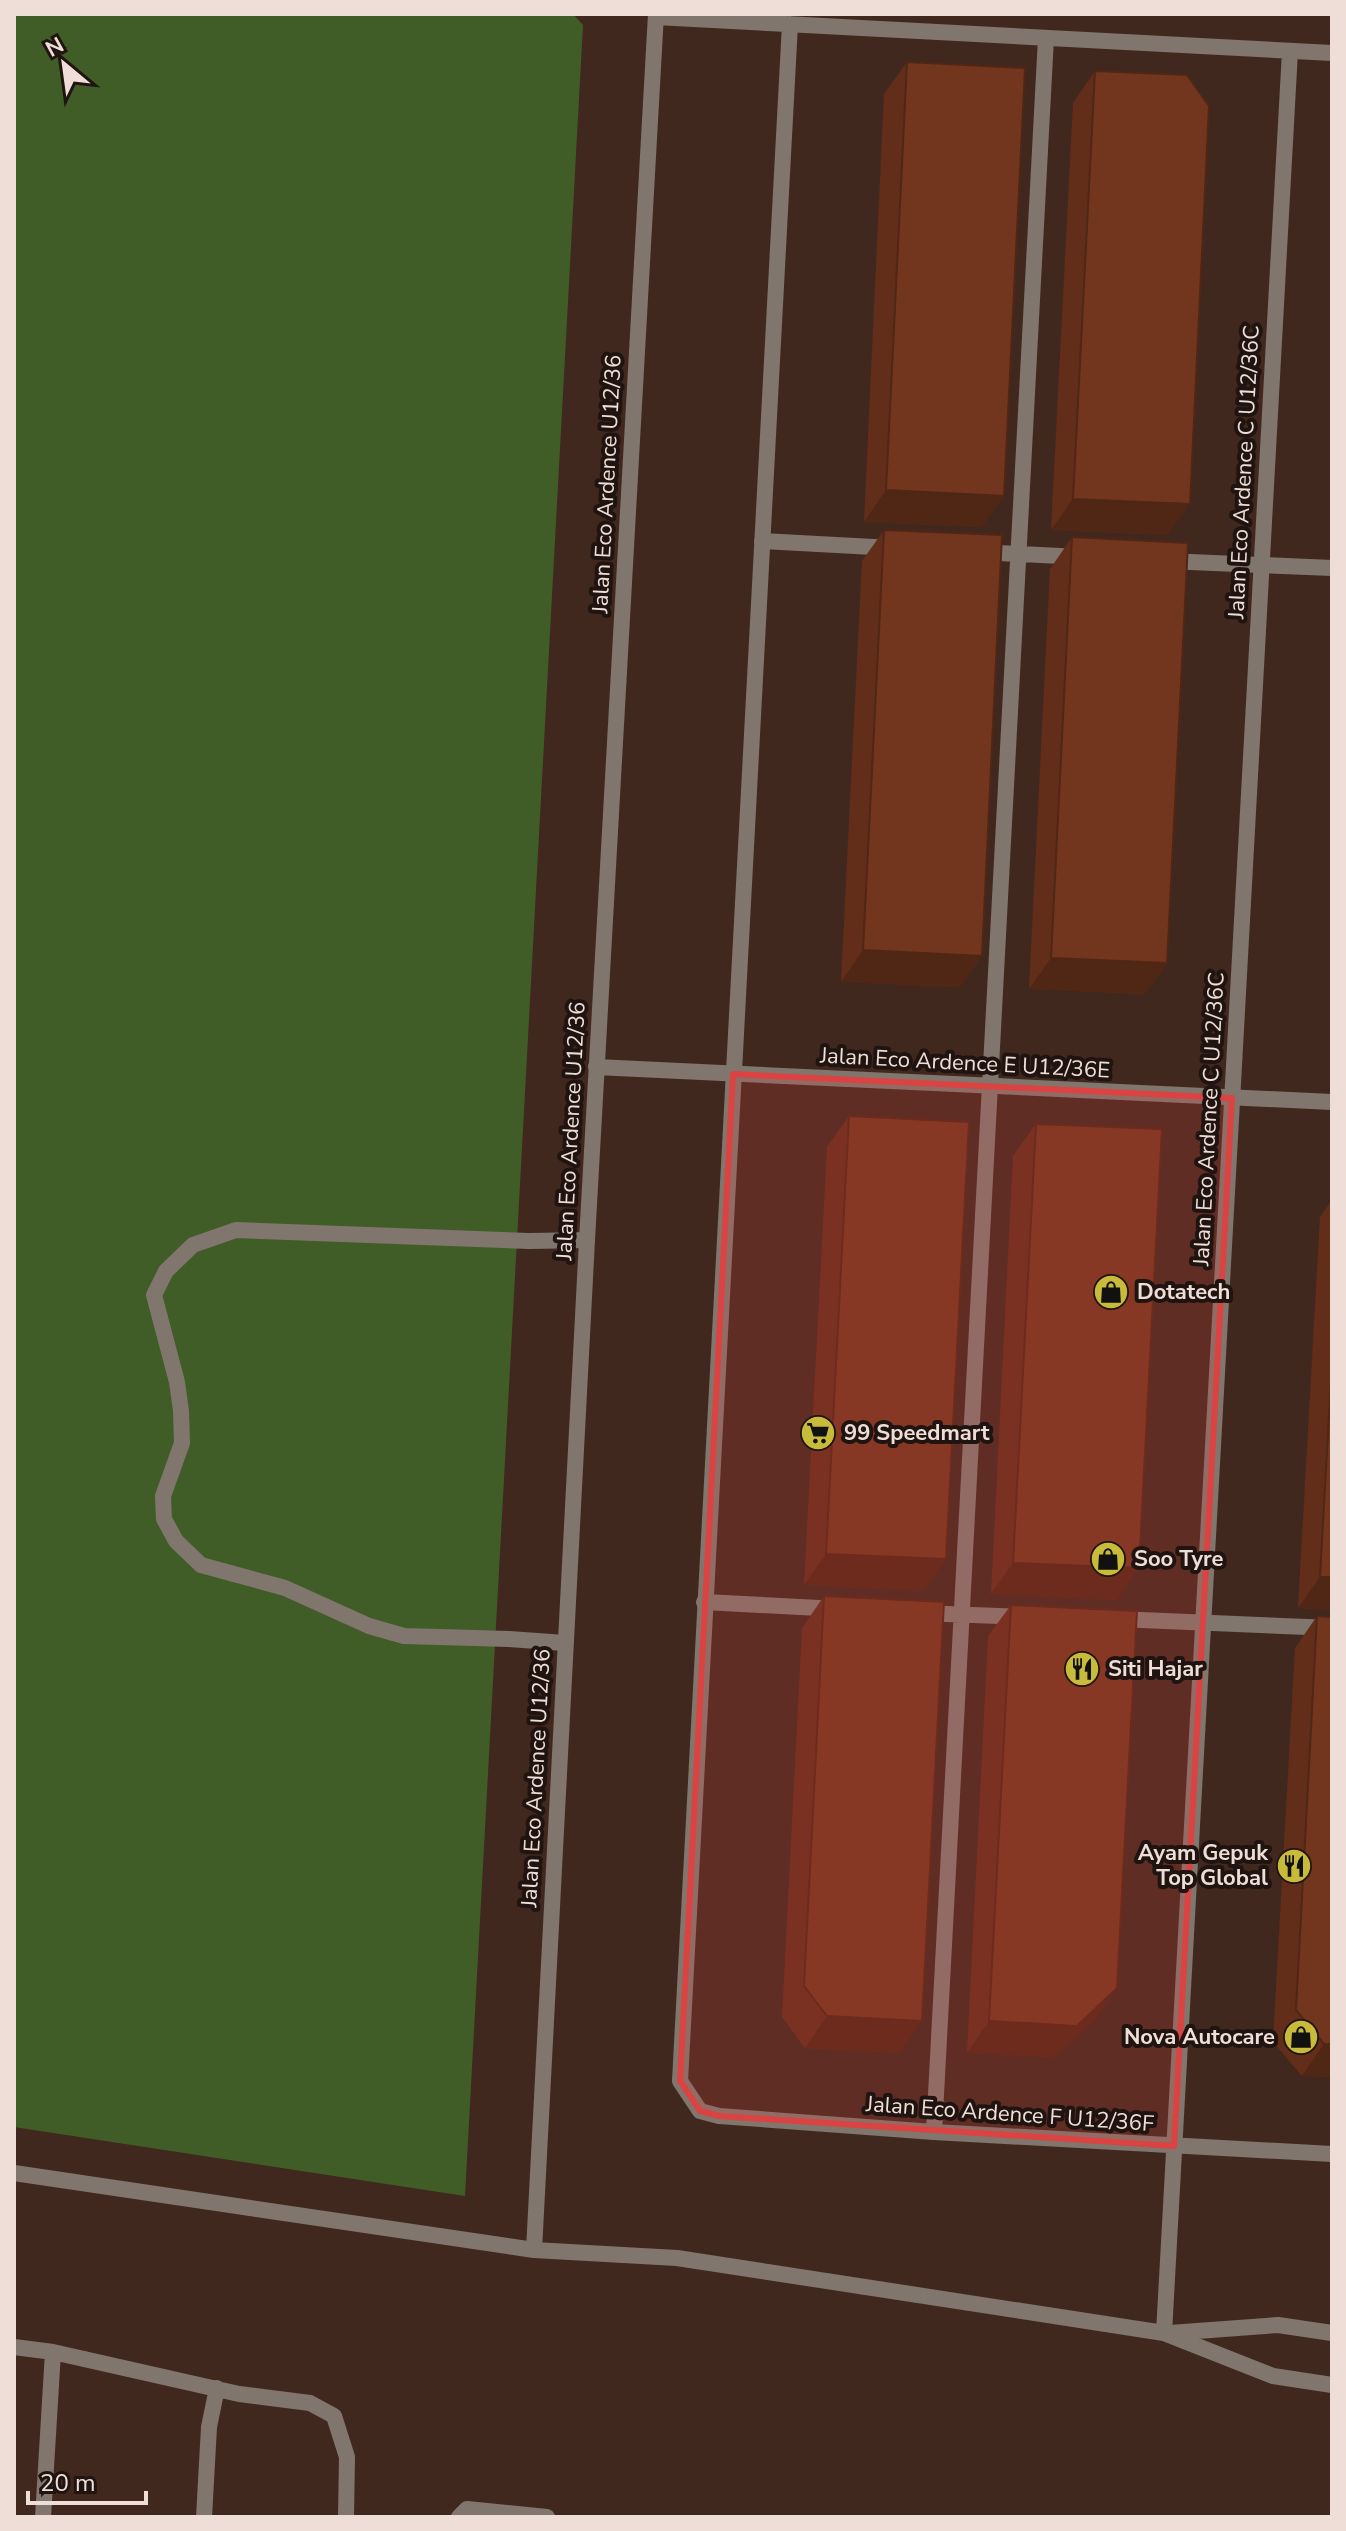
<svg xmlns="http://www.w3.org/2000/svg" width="1346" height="2531" viewBox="0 0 1346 2531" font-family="'Nunito Sans',sans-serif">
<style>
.green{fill:#415d27}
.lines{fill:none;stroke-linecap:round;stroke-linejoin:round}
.lane{stroke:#80766d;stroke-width:16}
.street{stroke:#80766d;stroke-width:16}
.wall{fill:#622e1a}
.shaded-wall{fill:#502615}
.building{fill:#72361e;stroke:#502615;stroke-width:2}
.marked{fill:#da4342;fill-opacity:0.2;stroke:#da4342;stroke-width:6;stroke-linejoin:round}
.labels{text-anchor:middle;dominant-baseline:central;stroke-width:8;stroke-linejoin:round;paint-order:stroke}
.street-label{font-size:22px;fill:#efded7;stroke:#201410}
.poi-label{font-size:22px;font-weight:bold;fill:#efded7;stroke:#201410;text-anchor:start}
</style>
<rect width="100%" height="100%" fill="#41281f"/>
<path class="green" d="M14,14H573L583,25L465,2196L14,2127Z"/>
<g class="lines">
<path class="lane" d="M762,541L892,548
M979,552L1080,557
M1167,561L1332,568
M704,1602L838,1609
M921,1613L1022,1617
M1117,1619L1332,1628
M565,1643L509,1639L404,1636L369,1626L285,1588L201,1565L176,1541L164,1519L163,1496L182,1443L181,1411L177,1382L154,1295L166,1271L193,1245L236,1230L529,1241L587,1240
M934,2132L1046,38
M14,2347L53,2352L239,2394L310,2403L334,2416L347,2457L346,2517
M43,2517L53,2352
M204,2517L209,2427L217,2388
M459,2517L467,2509L547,2517"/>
<path class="street" d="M656,17L1332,53
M790,24L680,2081L700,2111L719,2116L934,2132L1332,2154
M596,1067L1332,1102
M14,2173L534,2250L677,2258L1164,2333L1273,2376L1332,2385
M534,2250L587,1240L656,14
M1164,2333L1290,51
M1170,2333L1278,2325L1332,2333"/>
</g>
<path class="wall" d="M907,62L982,527L864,522L884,94Z
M1095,71L1168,535L1051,530L1073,103Z
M884,530L982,956L960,987L841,982L862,561Z
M1072,537L1167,963L1145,994L1029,989L1050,569Z
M849,1116L924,1591L804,1585L827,1147Z
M1036,1124L1117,1600L991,1594L1013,1156Z
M1332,1200V1610L1298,1608L1320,1217Z
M824,1596L900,2053L805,2048L782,2017L802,1628Z
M1011,1605L1117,1988L1095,2019L1055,2057L967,2053L988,1636Z
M1317,1616L1332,2077L1302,2076L1273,2042L1295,1648Z"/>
<path class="shaded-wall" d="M886,490L1004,496L982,527L864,522Z
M1073,499L1190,504L1168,535L1051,530Z
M863,950L982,956L960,987L841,982Z
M1051,958L1167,963L1145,994L1029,989Z
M826,1554L946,1559L924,1591L804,1585Z
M1013,1563L1139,1568L1117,1600L991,1594Z
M1320,1577H1332V1610L1298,1608Z
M1117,1988L1095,2019L1055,2057L967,2053L989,2021Z
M827,2016L922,2021L900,2053L805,2048Z
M1324,2044H1332V2077L1302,2076Z"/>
<path class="building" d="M907,62L1025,68L1004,496L886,490Z
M1095,71L1187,75L1209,106L1190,504L1073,499Z
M884,530L1002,535L982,956L863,950Z
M1072,537L1188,543L1167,963L1051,958Z
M849,1116L969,1122L946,1559L826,1554Z
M1036,1124L1162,1129L1139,1568L1013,1563Z
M1332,1362V1577H1320Z
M824,1596L944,1602L922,2021L827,2016L804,1986Z
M1011,1605L1137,1611L1117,1988L1077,2026L989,2021Z
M1317,1616L1332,1617V2044H1324L1296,2010Z"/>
<path class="marked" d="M733,1074L1232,1098L1174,2146L719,2116L700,2111L680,2081Z"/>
<defs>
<g id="shop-disc" transform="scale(1.8)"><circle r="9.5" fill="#c8bb3b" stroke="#201410"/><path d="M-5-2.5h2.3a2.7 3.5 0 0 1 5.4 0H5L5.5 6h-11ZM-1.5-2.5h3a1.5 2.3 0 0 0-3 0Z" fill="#111"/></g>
<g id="supermarket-disc" transform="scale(1.8)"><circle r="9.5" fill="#c8bb3b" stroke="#201410"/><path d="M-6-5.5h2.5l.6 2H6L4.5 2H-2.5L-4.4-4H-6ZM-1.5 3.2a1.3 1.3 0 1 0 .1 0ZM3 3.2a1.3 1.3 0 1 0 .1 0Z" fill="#111"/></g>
<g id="restaurant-disc" transform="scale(1.8)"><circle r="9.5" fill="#c8bb3b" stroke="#201410"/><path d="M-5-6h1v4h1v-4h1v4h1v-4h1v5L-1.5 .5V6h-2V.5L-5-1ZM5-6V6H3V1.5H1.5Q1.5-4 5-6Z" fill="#111"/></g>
</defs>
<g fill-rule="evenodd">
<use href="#shop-disc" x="1111" y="1292"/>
<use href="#supermarket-disc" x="818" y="1433"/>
<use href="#shop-disc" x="1108" y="1559"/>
<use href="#restaurant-disc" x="1082" y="1669"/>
<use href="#restaurant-disc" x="1294" y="1866"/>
<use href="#shop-disc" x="1301" y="2037"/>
</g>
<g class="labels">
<g class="street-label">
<text transform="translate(1244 472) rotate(-87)">Jalan Eco Ardence C U12/36C</text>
<text transform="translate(607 484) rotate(-87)">Jalan Eco Ardence U12/36</text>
<text transform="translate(965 1063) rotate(3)">Jalan Eco Ardence E U12/36E</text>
<text transform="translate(1209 1119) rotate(-87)">Jalan Eco Ardence C U12/36C</text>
<text transform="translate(571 1131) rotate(-87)">Jalan Eco Ardence U12/36</text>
<text transform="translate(536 1778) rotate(-87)">Jalan Eco Ardence U12/36</text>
<text transform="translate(1010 2114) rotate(4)">Jalan Eco Ardence F U12/36F</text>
</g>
<g class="poi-label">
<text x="1137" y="1292">Dotatech</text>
<text x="844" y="1433">99 Speedmart</text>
<text x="1134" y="1559">Soo Tyre</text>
<text x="1108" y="1669">Siti Hajar</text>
<text x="1268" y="1853" text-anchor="end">Ayam Gepuk<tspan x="1268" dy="25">Top Global</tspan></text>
<text x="1275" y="2037" text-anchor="end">Nova Autocare</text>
</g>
</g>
<rect width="1346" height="2531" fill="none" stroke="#efded7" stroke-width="32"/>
<g transform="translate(64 64) rotate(331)" stroke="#201410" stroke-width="6" paint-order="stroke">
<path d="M0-6L14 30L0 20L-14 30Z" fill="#efded7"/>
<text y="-12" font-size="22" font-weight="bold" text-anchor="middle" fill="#efded7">N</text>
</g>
<path d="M28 2491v12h118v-12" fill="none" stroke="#efded7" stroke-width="4"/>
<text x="40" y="2491" font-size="24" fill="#efded7" stroke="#201410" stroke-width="6" paint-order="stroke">20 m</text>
</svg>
